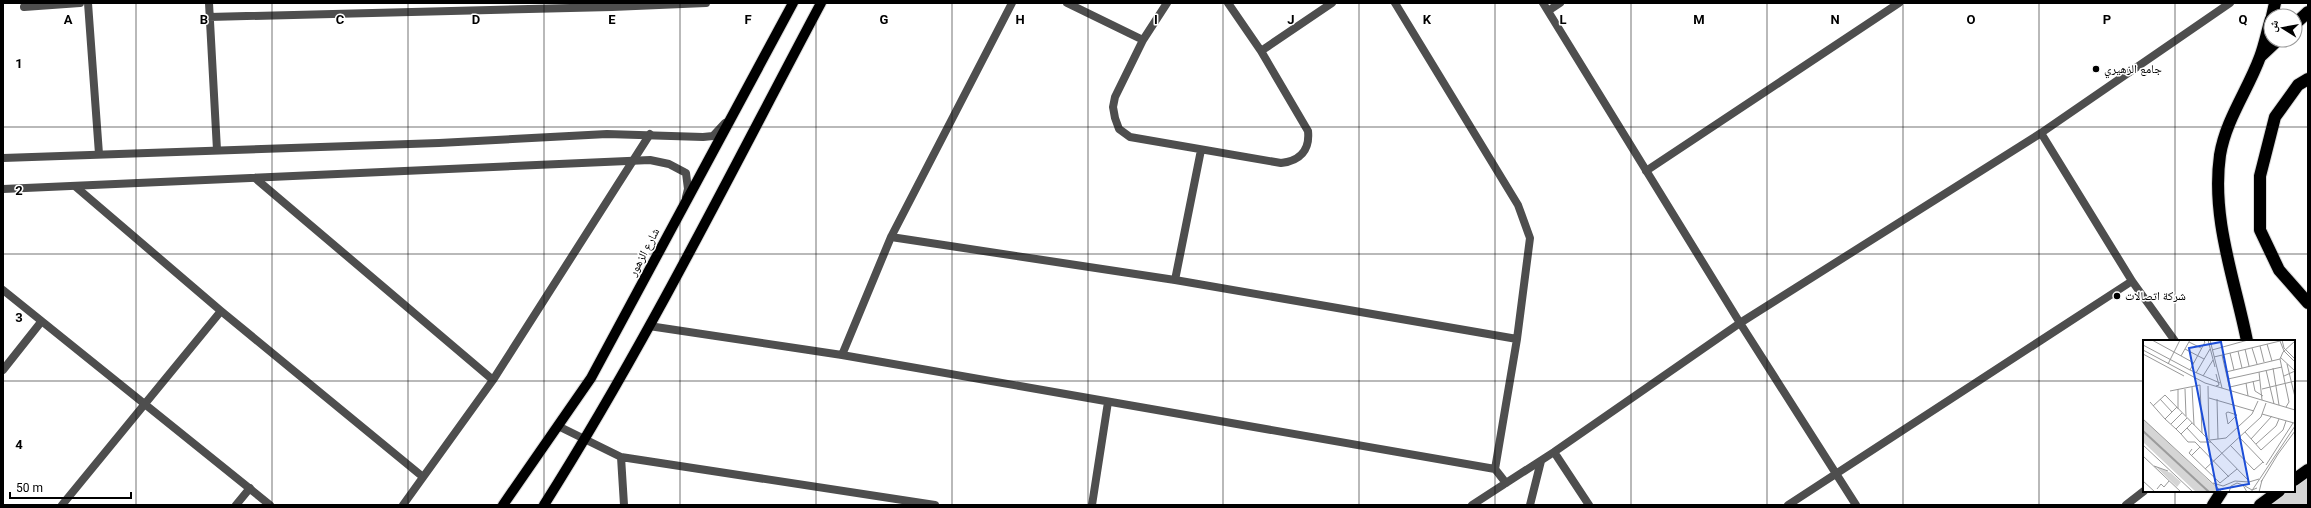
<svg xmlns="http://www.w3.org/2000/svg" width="2311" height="508" viewBox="0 0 2311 508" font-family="Roboto,'Noto Naskh Arabic',sans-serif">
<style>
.green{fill:#d5d5d5}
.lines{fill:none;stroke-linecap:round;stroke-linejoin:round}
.primary-casing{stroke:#dbdbdb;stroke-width:12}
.motorway-casing{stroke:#dbdbdb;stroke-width:14}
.service{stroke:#4e4e4e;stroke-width:8}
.minor{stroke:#4e4e4e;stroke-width:8}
.tertiary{stroke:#4e4e4e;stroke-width:8}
.primary{stroke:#000;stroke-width:10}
.motorway{stroke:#000;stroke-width:12}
.grid{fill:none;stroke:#000;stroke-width:1;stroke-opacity:0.55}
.poi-dot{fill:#000;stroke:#fff;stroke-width:1.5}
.labels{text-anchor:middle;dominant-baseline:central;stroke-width:3;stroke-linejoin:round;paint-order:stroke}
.poi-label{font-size:12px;fill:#000;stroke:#fff;text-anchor:start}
.street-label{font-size:12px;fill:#000;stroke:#fff}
.inset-river{fill:none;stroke:#9c9c9c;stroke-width:2}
.inset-road{fill:none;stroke:#999;stroke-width:1}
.view{fill:#1d4ed8;fill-opacity:0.15;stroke:#1d4ed8;stroke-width:2}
.inset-edge{fill:none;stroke:#000;stroke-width:2}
.grid-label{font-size:13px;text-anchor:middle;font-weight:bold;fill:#000;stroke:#fff;stroke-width:3;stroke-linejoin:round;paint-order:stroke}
</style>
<rect width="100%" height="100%" fill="#fff"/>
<path class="green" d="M2308,476V505H2269L2288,491H2294V487Z"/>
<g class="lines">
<g class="primary-casing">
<path id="primary" d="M503,505L591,378L793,3
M544,505C646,344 731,172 821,3"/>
</g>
<g class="motorway-casing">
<path id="motorway" d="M2272,16L2275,3
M2295,24L2308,12
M2260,57L2278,40
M2308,79L2298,85L2275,117L2260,176V230L2279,270L2308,303
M2247,341C2235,280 2211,219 2220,155C2226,119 2248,90 2260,57C2265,44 2267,31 2271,19
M2294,480L2308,470
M2213,505L2222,491
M2260,505L2279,491"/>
</g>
<path class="service" d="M24,7L80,3"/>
<path class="minor" d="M88,3L99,154
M209,3L217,150
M1067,3L1143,40
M1167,3L1143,40L1115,97L1113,107L1115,118L1119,129L1130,137L1281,163C1300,161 1310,150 1308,131L1261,51L1228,3
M1395,3L1518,205L1530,238L1517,339L1495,469
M1543,3L1740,323L1856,505
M1548,11L1560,3
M209,17L612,7L706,3
M1261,51L1332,3
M2041,133L2132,281L2175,341
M1646,171L1899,3
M255,178L493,380
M76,187L221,311L423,477
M891,237L1175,280L1517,339
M1175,280L1201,150
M3,290L270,505
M649,326L842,355L1495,469L1506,483
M842,355L891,237L1012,3
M3,370L41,322
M558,426L621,457L624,505
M1554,452L1589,505
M621,457L935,505
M62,505L221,311
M236,505L250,488
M403,505L493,380L650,134
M1092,505L1108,402
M1472,505L1554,452L1740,323L2041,133L2230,3
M1530,505L1541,461
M1788,505L2132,281
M2126,505L2144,491"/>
<path class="tertiary" d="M3,158L439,143L607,134L703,137L713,136L725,123
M3,189L650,160L669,164L686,173L688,189L686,197"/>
<use href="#primary" class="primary"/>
<use href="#motorway" class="motorway"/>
</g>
<path class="grid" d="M136,3V505M272,3V505M408,3V505M544,3V505M680,3V505M816,3V505M952,3V505M1088,3V505M1223,3V505M1359,3V505M1495,3V505M1631,3V505M1767,3V505M1903,3V505M2039,3V505M2175,3V341M3,127H2308M3,254H2308M3,381H2144M2294,381H2308M2175,491V505"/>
<g class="poi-dot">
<circle cx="2096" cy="69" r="4"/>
<circle cx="2117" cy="296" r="4"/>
</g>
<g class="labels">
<g class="poi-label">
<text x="2104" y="69">جامع الزهيري</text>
<text x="2125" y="296">شركة اتصالات</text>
</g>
<g class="street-label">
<text transform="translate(644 252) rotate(-62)">شارع الزهور</text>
</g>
</g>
<g transform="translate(2143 340)">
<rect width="152" height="152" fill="#fff"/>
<path d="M0,79L78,152H53L0,102ZM12,126L28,133L38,142L34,147Z" fill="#d5d5d5"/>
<path class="inset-river" d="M0,91L66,152"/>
<path class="inset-road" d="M9,0L51,23M65,0L72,27M67,0L79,48M139,0L141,8L152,19M137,1L141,11L152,22M46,2L58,8M124,4L129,21M0,5L47,30L77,43M117,6L121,22M109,8L114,24M42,9L61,19M102,9L106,26M0,10L62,43L152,70M69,10L105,0M95,11L99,28M87,13L91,30M0,14L41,36M79,15L87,50M38,16L47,0M71,17L137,1M137,17L152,31M137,19L146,62L143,67M25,24L37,0M144,24L152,57M130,28L136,65M47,30L62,2L60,0M123,30L131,64M83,32L137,19L140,12L152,1M116,32L119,60M53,33L67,9M60,36L70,20M141,36L152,31M85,39L139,27M110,41L112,51L120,56M103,43L105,56M57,45L59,93M65,46L66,100M73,46L76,45L73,34M49,47L51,85M87,47L117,40M35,49V69M42,49L43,76M119,49L152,41M27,51L57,45M66,58L111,71M17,59L29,72M74,59L75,99M7,62L22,79M10,66L22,55L105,140M34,67L22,79L33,89L44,78M85,72L94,75L85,84L83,73ZM119,74L151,83M0,79L79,152M28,84L39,73M44,88L57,102H68M33,89L38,94L49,83M102,92L118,110L140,90L143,81M38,94L45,102H52M96,97L121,123M108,99L129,76M67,100L83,98L109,74L115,61M52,102L86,137M113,104L133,86L136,79M0,105L50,152M87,105L111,130L120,122M49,109L46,113L77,143L94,129M135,114L152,91M0,116L38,152M48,116L57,107M123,125L150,83M11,126L25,131M62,129L118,77L123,63M0,141L12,152M118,142L135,114M70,143L80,146L92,141L106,142L116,139M102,146L109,150L114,148M14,149L18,144L21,147L26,141M86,152L88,146L94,143L100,145L104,152M108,152L152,86M116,152L119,140"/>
<path class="view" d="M78,2L106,144L74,150L46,8Z"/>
<rect width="152" height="152" class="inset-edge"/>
</g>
<g class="grid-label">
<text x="68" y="24">A</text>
<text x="204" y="24">B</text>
<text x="340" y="24">C</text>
<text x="476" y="24">D</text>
<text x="612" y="24">E</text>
<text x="748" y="24">F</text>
<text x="884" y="24">G</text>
<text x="1020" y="24">H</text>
<text x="1156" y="24">I</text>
<text x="1291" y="24">J</text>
<text x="1427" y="24">K</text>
<text x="1563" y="24">L</text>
<text x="1699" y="24">M</text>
<text x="1835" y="24">N</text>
<text x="1971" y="24">O</text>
<text x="2107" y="24">P</text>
<text x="2243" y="24">Q</text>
<text x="19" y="68">1</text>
<text x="19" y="195">2</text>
<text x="19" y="322">3</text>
<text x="19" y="449">4</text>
</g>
<rect width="2311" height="508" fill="none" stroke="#000000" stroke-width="8"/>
<g transform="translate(2283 28) rotate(281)"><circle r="19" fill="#ffffff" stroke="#999999"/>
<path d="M0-3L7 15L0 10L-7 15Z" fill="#000000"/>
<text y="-6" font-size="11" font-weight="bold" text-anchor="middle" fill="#000000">ش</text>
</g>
<path d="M10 492v6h121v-6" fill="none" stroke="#000000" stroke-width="2"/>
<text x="16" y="492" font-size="12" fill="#000000" stroke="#ffffff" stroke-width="3" paint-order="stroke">50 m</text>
</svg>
